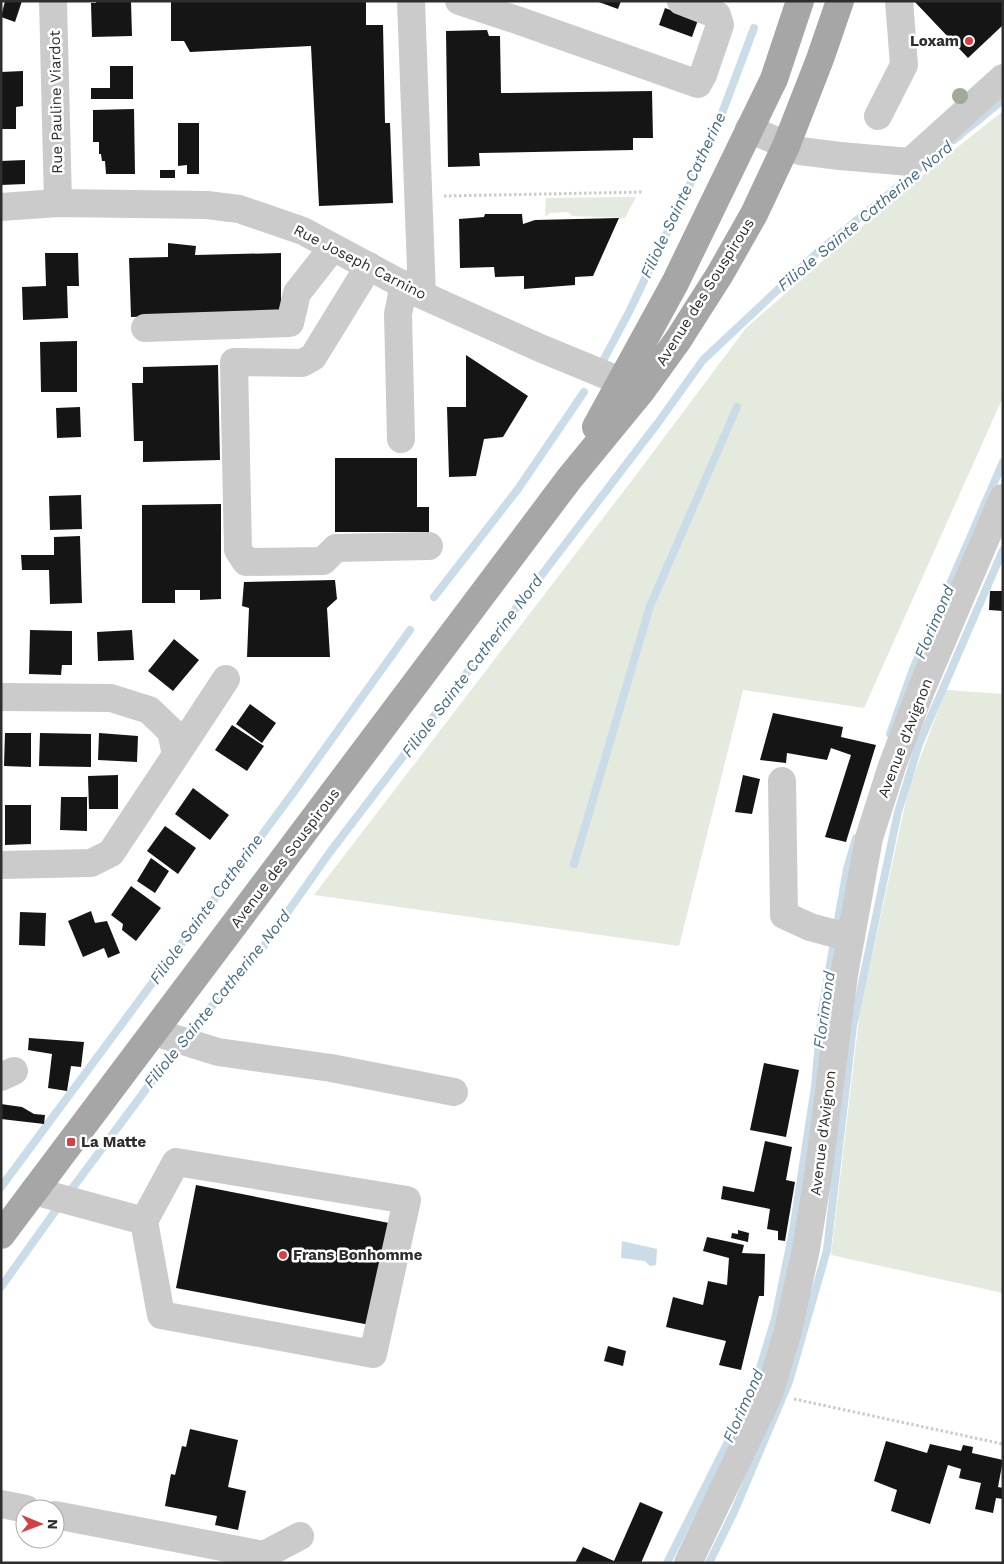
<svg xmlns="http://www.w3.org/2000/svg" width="1004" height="1564" viewBox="0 0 1004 1564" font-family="'Work Sans',sans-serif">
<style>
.green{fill:#e4eadd}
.water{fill:#cadce8}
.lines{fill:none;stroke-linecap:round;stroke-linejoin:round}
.stream{stroke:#cadce8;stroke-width:8}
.building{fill:#151515}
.path{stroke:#cbcbcb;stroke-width:3;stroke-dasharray:2.5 2.5;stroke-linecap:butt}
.minor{stroke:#cbcbcb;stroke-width:28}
.major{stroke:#a6a6a6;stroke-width:28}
.tree{fill:#9fab95}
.poi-dot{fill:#d63f46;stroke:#fff;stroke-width:2}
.labels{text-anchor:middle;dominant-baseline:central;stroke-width:5;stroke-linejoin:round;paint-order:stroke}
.poi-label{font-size:15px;font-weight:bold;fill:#2e2e2e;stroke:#fff;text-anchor:start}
.street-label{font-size:15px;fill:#2e2e2e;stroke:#fff}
.water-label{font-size:16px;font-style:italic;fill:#436c89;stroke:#fff}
</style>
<rect width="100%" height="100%" fill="#fff"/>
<path class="green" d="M1003,111V397L864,708L743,690L679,946L314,895L636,475L746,328L900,193Z
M636,197L625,218L572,216L568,212L550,213L545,217L546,198Z
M946,690L1003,694V1293L831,1255L860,1010L909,787Z"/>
<path class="water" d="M622,1241L657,1249L656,1265L650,1266L645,1261L621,1258Z"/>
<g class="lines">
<path class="stream" d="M954,140L1003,100
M604,359L630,310L715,132L754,28
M434,597L518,489L584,392
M890,734L913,669L1003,462
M574,864L650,606L737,407
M186,1036L263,947L330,852L657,424L703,360L818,252L918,170
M1,1187L293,793L410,630
M68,1194L179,1045
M1,1287L61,1203
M667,1563L752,1394L775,1319L793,1231L815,1086L822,1010L847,869L856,838
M709,1563L734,1512L789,1382L827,1250L853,1026L898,812L919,744L1003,550"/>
</g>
<path class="building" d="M5,1H22L15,22L1,17Z
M96,1H131L132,36L92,37L91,3H96Z
M171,1H366V25H383L385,123H390L393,203L319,206L311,46L190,52L184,41H171Z
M596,1H621L618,9Z
M914,1H1003V25L968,58Z
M665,8L698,20L692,37L659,25Z
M487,30L489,36H500L501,93L652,91L653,138H633V150L479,153L480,166L448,167L446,31Z
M110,66H133V99H91V88H110Z
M23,71V106L16,107V129H1V72Z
M134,109L135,174H106L105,161H102L101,154H99V142H93V110Z
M178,123H199V174H187V165L178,166Z
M25,160V184L1,185V161Z
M160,170H175V178H160Z
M485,214H522L523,224L535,220L619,218L593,276L575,277V285L524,289V276L495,277L494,267L460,268L459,219L484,217Z
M168,243L196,246L195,255L281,253V313L131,317L129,258L168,257Z
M45,253H78L79,286H67L68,318L23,320L22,287L46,286Z
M77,341V392H41L40,342Z
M466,355L528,396L503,437L484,439L476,476L449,477L447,407H466Z
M218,365L220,460L143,462V441H134L132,383H143V367Z
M80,407L81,437L57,438L56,408Z
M335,458H417V507H429V532H335Z
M81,495L82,529L50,530L49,496Z
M221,504V599L200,600V590H175V603H142V505Z
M80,536L82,603L50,604L49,570H22L21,555H54V537Z
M335,580L337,599L327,608L330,657H247L249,608L242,606L244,582Z
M990,591H1003V611L989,610Z
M30,630L72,631V665H62L61,675L29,674Z
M132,630L134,660L98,661L97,632Z
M174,639L199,660L173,691L148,671Z
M250,704L276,723L262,743L236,724Z
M773,713L843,727L841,737L876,745L846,842L825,837L851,755L831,748L827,760L787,753L786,763L760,760Z
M232,725L264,746L247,771L215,750Z
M5,733H31V767L4,766Z
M40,733L91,734V767L39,766Z
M99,733L138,736L137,762L98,760Z
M118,775V809H89L88,776Z
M743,775L760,779L752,814L735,812Z
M193,788L229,815L210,840L175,814Z
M61,797H87V831L60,830Z
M5,805H31V844L5,845Z
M165,826L196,848L178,874L147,851Z
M151,858L169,871L155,893L137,881Z
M131,886L161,908L136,941L122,930L123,924L111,915Z
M91,911L95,923L107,921L120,953L108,958L104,948L83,957L68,921Z
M20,912L46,913L45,946L19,945Z
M29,1038L84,1042L81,1067L71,1066L67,1091L48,1088L52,1054L28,1050Z
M764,1063L799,1070L786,1137L750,1130Z
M1,1104L22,1107L34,1114L45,1115L44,1124L1,1119Z
M765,1141L792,1147L786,1180L795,1182L785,1241L778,1240V1231L767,1229L770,1209L721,1199L723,1186L754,1192Z
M196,1185L389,1223L370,1325L176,1288Z
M738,1230L749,1233L748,1242L731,1238L732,1233L738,1234Z
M707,1237L744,1245L742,1253L765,1254L764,1296H759L741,1370L719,1365L726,1341L666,1327L673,1297L703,1305L708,1281L727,1285L729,1258L703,1251Z
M608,1346L626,1351L623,1366L604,1361Z
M190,1429L238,1440L228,1487L246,1491L238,1530L215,1525L217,1516L165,1506L171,1474L175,1475L182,1446L186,1447Z
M886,1441L927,1453L930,1444L961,1451L963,1445L973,1447L972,1453L1003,1460L998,1487L1003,1488V1499L996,1498L993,1513L975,1509L981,1483L959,1478L961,1469L948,1465L930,1524L891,1511L897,1490L874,1481Z
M640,1502L663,1512L641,1563H575L583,1547L614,1561Z"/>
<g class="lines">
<path class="path" d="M444,196L643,192
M794,1399L1003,1444"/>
<path class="minor" d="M53,1L58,203
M411,1L422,295
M459,1L517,20L698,84L703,75L720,25L717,15L681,1
M878,116L904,65L899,1
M749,129L800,151L840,156L910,162L1003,78
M1,207L58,203L207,205L239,209L303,231L422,295L540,348L642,390
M369,266L313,357L302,363L234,362L238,550L246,562L323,561L336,548L429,546
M145,328L290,323L297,293L333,247
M401,439L398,314L404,284
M1,697L111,698L149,710L171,731L176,755L111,853L91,863L1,865
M176,755L226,679
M782,781L784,915L810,927L851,938
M154,1032L218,1052L331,1068L454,1092
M1,1077L14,1071
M34,1191L144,1221L176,1162L407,1200L373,1354L161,1315L144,1221
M1,1504L26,1509
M55,1515L264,1555L300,1536
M688,1563L769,1394L788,1331L806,1249L818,1176L844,975L869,838L892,766L921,690L1003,498"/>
<path class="major" d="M596,427L675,283L774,79L800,1
M1,1235L569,479L642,390L678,340L720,274L754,214L786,146L820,59L840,1"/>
</g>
<circle class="tree" cx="960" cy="96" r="8"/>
<g class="poi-dot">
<circle cx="969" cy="41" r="5"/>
<rect x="66" y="1137" width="10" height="10" rx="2.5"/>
<circle cx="283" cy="1255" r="5"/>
</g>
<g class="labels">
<g class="poi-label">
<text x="959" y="41" text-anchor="end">Loxam</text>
<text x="81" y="1142">La Matte</text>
<text x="293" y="1255">Frans Bonhomme</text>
</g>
<g class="street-label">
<text transform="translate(56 102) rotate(-91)">Rue Pauline Viardot</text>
<text transform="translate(360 262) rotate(27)">Rue Joseph Carnino</text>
<text transform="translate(705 292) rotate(-58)">Avenue des Souspirous</text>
<text transform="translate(905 738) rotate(-69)">Avenue d'Avignon</text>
<text transform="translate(285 858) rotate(-53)">Avenue des Souspirous</text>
<text transform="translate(823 1133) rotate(-83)">Avenue d'Avignon</text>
</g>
<g class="water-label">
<text transform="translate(683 195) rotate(-65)">Filiole Sainte Catherine</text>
<text transform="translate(865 216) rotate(-40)">Filiole Sainte Catherine Nord</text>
<text transform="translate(934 622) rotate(-67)">Florimond</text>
<text transform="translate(472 666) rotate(-53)">Filiole Sainte Catherine Nord</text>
<text transform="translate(206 909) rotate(-54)">Filiole Sainte Catherine</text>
<text transform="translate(217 999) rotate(-51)">Filiole Sainte Catherine Nord</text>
<text transform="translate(824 1010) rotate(-82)">Florimond</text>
<text transform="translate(743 1406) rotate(-66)">Florimond</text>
</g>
</g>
<rect width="1004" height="1564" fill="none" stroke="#2e2e2e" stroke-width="5"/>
<g transform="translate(40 1524) rotate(91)"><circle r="24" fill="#ffffff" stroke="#ababab"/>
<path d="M0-4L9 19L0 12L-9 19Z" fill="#d63f46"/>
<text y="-8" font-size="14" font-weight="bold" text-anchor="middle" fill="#2e2e2e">N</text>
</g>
</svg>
